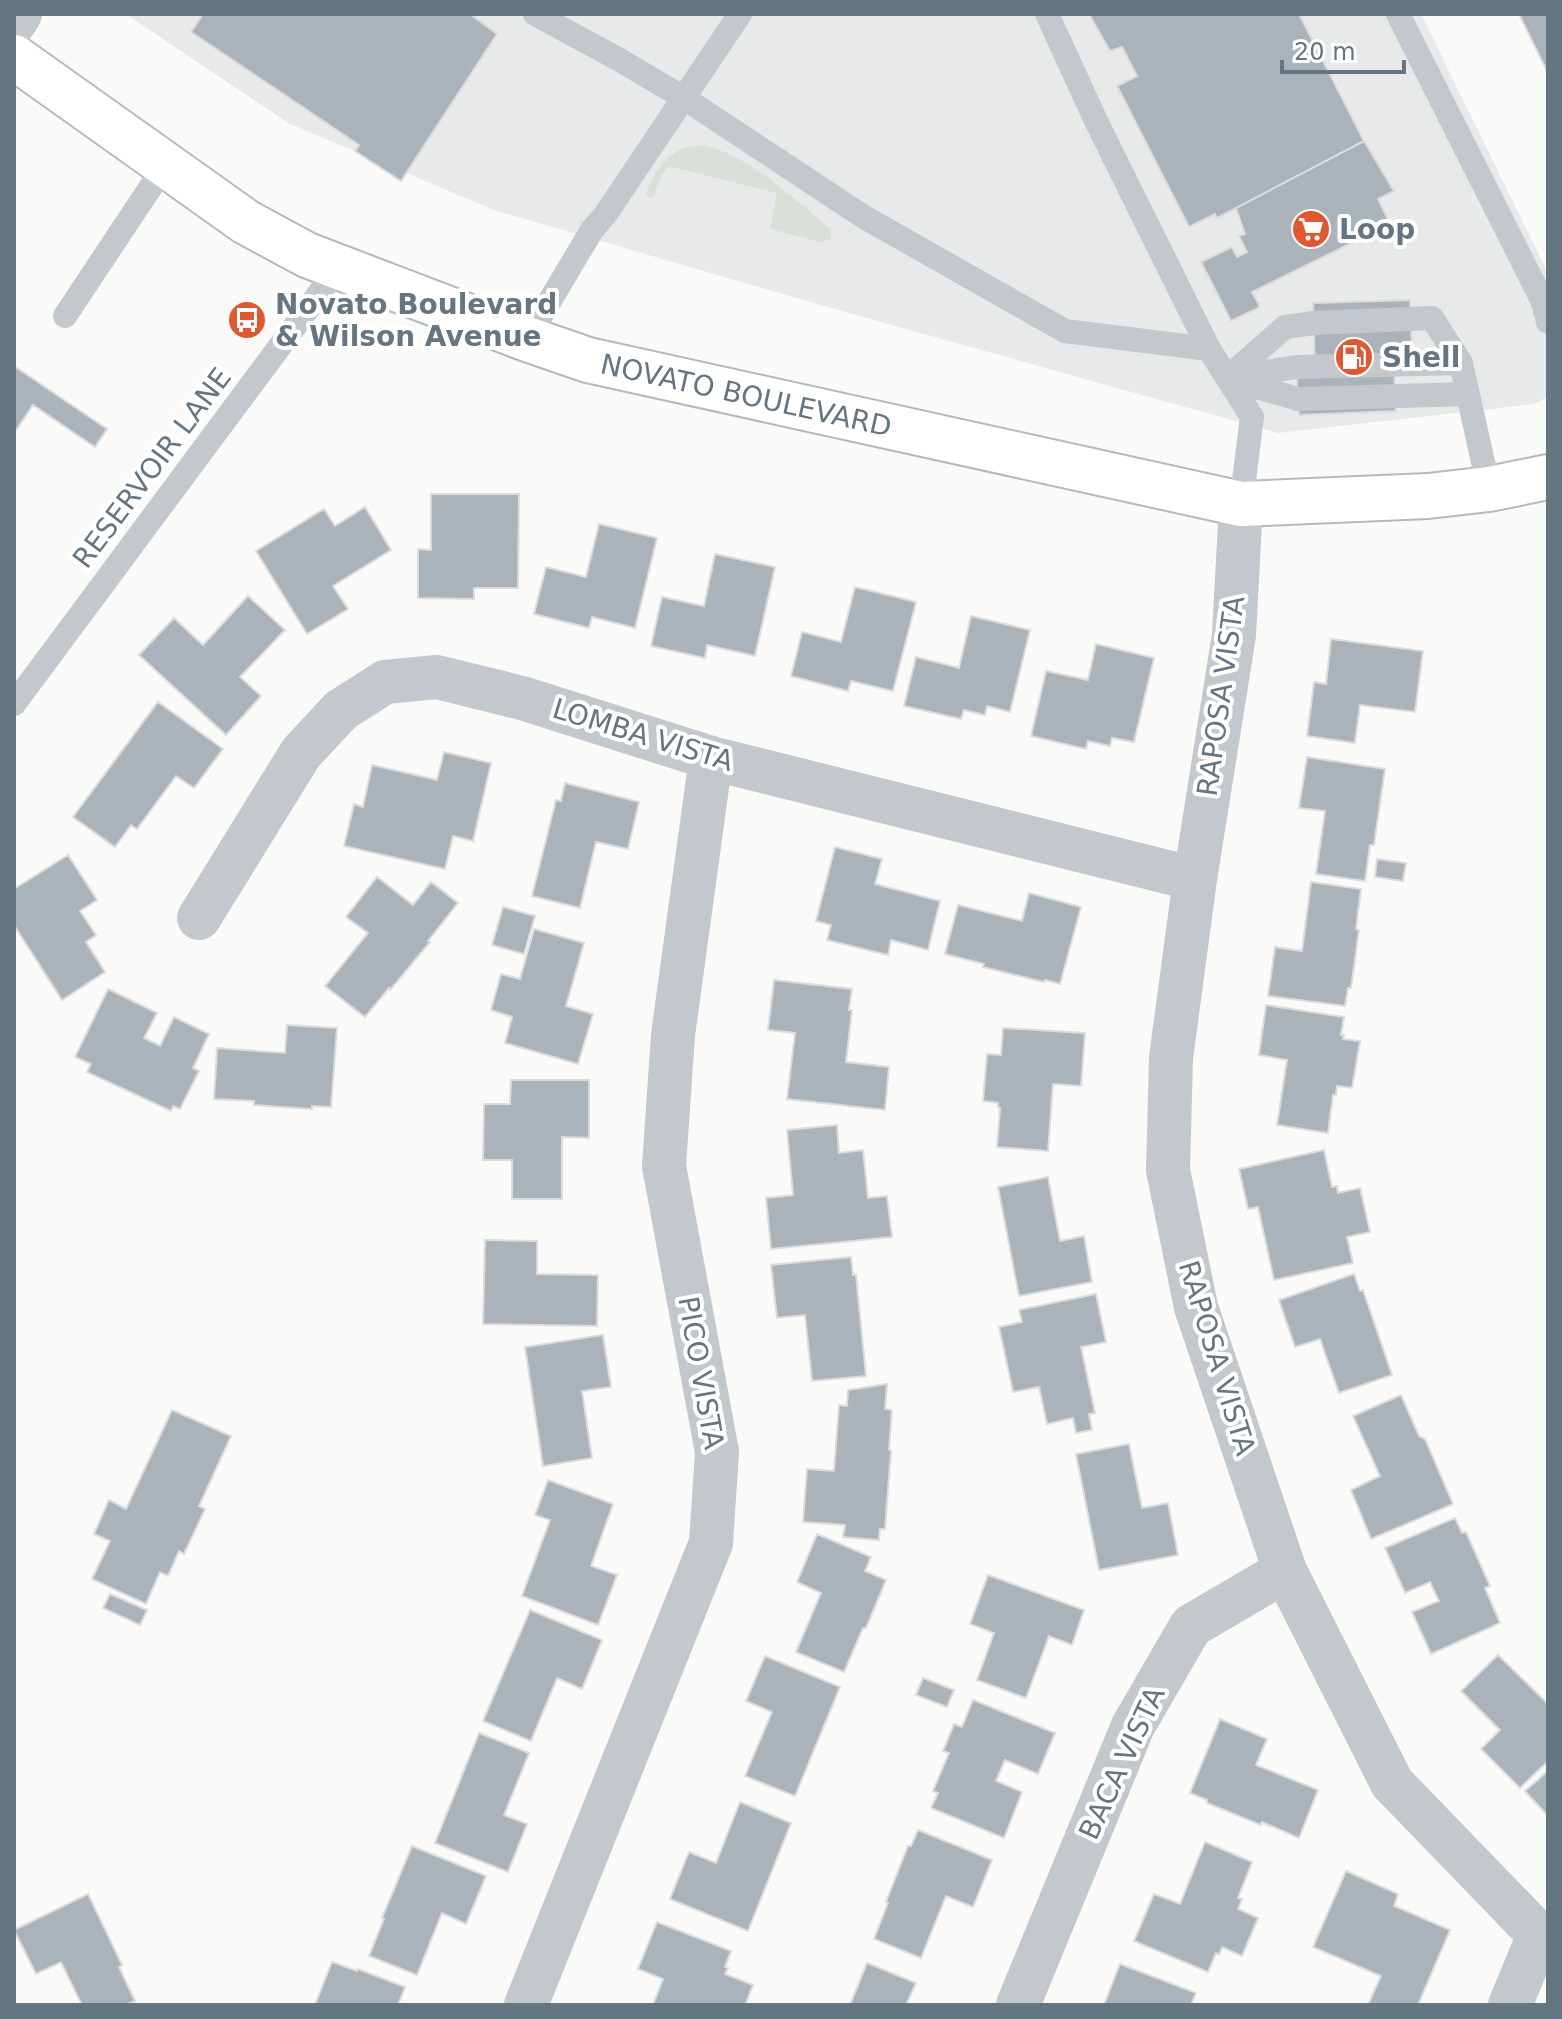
<svg xmlns="http://www.w3.org/2000/svg" width="1562" height="2019" viewBox="0 0 1562 2019" font-family="'DejaVu Sans',sans-serif">
<style>
.built{fill:#e8e9e9}
.green{fill:#dadfd7}
.building{fill:#aab3b9;stroke:#dcdcda;stroke-width:2}
.lines{fill:none;stroke-linecap:round;stroke-linejoin:round}
.secondary-casing{stroke:#b3babf;stroke-width:48}
.service{stroke:#c3c8cc;stroke-width:24}
.minor{stroke:#c3c8cc;stroke-width:44}
.secondary{stroke:#fff;stroke-width:44}
.labels{text-anchor:middle;dominant-baseline:central;stroke-width:8;stroke-linejoin:round;paint-order:stroke}
.poi-label{font-size:28px;font-weight:bold;fill:#657683;stroke:#fff;text-anchor:start}
.street-label{font-size:28px;fill:#657683;stroke:#fff}
</style>
<rect width="100%" height="100%" fill="#fafaf8"/>
<path class="built" d="M126,14H1421L1548,273V397L1534,404L1278,433L817,304L494,210L288,123Z"/>
<path class="green" d="M704,145C753,158 792,198 831,229L830,239L821,242L770,229L777,193L669,166L663,173L654,196L649,198L646,195C650,178 666,155 684,148C690,146 697,146 704,145Z"/>
<path class="building" d="M203,14H470L497,34L401,181L355,151L359,145L191,32Z
M1089,14H1299L1364,141L1217,218L1215,214L1189,227L1117,86L1137,76L1122,47L1110,51Z
M1519,14H1548V73Z
M1364,141L1394,191L1378,199L1390,224L1252,292L1260,307L1231,321L1201,262L1232,247L1237,257L1247,252L1239,236L1245,234L1236,208Z
M1410,300L1412,347L1393,348L1396,411L1299,415L1296,367H1315L1313,303Z
M14,366L107,429L95,447L33,405L14,433Z
M431,494H519L518,588H474V599L418,598V549L431,550Z
M365,507L391,550L333,586L348,609L307,634L256,551L324,509L335,526Z
M599,524L657,538L635,628L592,617L589,628L534,614L546,567L586,577Z
M715,554L775,567L755,656L707,645L705,658L651,646L662,597L704,606Z
M855,587L916,602L893,691L851,681L848,691L791,676L802,632L841,642Z
M248,596L285,630L240,677L261,696L226,735L139,655L174,618L203,645Z
M971,616L1030,630L1010,712L987,706L985,715L964,710L961,719L904,706L916,657L959,668Z
M1331,639L1423,651L1415,712L1360,705L1355,743L1307,736L1314,682L1326,684Z
M1096,644L1154,658L1134,742L1112,738L1110,746L1088,741L1086,749L1031,736L1046,671L1088,680Z
M158,702L223,749L194,788L176,776L137,829L131,825L115,847L73,817Z
M444,752L491,763L473,841L453,836L445,869L344,846L354,804L363,807L372,765L437,780Z
M1307,757L1385,769L1374,845H1370L1365,881L1316,874L1325,811L1299,808Z
M565,783L639,802L628,849L596,842L580,908L532,896L556,800L561,801Z
M835,847L882,859L875,884L940,901L928,950L891,940L888,955L827,940L831,925L816,921Z
M68,855L97,900L80,911L96,935L86,942L105,972L62,1000L14,925V889Z
M1377,859L1406,863L1403,881L1375,877Z
M377,877L413,905L431,882L458,903L428,941L430,942L390,990L389,988L365,1017L325,986L368,933L346,917Z
M1311,882L1361,889L1356,929L1359,930L1351,988H1348L1345,1006L1268,996L1275,947L1302,951Z
M1029,893L1081,907L1060,984L1045,980L1044,982L983,967L984,964L945,954L958,905L1022,921Z
M503,907L535,916L524,954L492,945Z
M534,929L584,943L566,1006L593,1014L578,1064L505,1043L512,1017L491,1010L501,974L520,979Z
M774,980L852,989L849,1010H852L846,1062L889,1067L885,1110L787,1099L795,1033L768,1030Z
M108,989L157,1013L144,1038L160,1046L174,1017L209,1034L193,1068L199,1071L180,1109L173,1106L171,1111L87,1072L91,1064L75,1057Z
M1266,1005L1344,1017L1341,1035H1344L1343,1039L1360,1041L1352,1088L1337,1086L1336,1095H1333L1328,1133L1277,1125L1287,1060L1259,1055Z
M287,1025L337,1028L331,1107L312,1106V1109L254,1105V1101L214,1099L217,1048L285,1053Z
M1003,1028L1085,1033L1081,1086L1053,1084L1048,1151L997,1147L1000,1108L998,1107V1103L983,1101L987,1054L1001,1055Z
M511,1080H589V1138L562,1137V1199H512V1160H483L484,1104H510Z
M837,1125L839,1153L863,1150L868,1198L887,1196L892,1237L771,1249L766,1198L793,1195L787,1130Z
M1324,1150L1332,1187L1337,1186L1338,1193L1360,1188L1370,1232L1347,1237L1353,1263L1274,1280L1258,1207L1248,1209L1239,1169Z
M1048,1177L1060,1241L1084,1236L1092,1282L1019,1296L998,1187Z
M485,1240L537,1241V1274L598,1275L597,1326L483,1324Z
M851,1257L853,1275H856L866,1376L812,1381L805,1315L777,1318L771,1265Z
M1354,1274L1360,1291L1363,1290L1392,1375L1339,1393L1320,1339L1295,1347L1279,1300Z
M1096,1294L1106,1342L1081,1347L1095,1413L1089,1414L1092,1430L1076,1433L1073,1418L1047,1424L1039,1387L1013,1392L999,1327L1022,1322L1019,1310Z
M603,1335L611,1387L582,1391L592,1458L543,1466L525,1347Z
M887,1384L885,1409L892,1410L889,1450L891,1451L885,1529H880L879,1540L843,1537L845,1525L803,1522L807,1469L834,1471L839,1405L847,1406L848,1390Z
M1401,1395L1419,1436L1425,1439L1453,1504L1371,1539L1351,1490L1380,1476L1353,1416Z
M172,1410L231,1436L199,1506L205,1509L184,1554L179,1551L168,1576L160,1572L146,1604L92,1579L110,1541L94,1534L109,1500L126,1509Z
M1129,1444L1142,1508L1168,1503L1178,1555L1099,1570L1076,1454Z
M548,1480L613,1504L591,1566L617,1575L598,1625L522,1596L550,1520L535,1515Z
M1455,1518L1462,1533L1466,1532L1490,1586L1485,1588L1500,1623L1431,1654L1412,1612L1439,1601L1430,1582L1405,1593L1385,1548Z
M817,1534L871,1557L865,1571L886,1580L866,1628H863L844,1672L796,1652L821,1593L797,1582Z
M988,1575L1084,1610L1072,1645L1049,1636L1026,1698L977,1680L994,1633L970,1624Z
M110,1594L147,1610L140,1625L103,1608Z
M530,1610L602,1640L582,1689L557,1678L531,1741L483,1721Z
M1498,1655L1548,1704V1761L1520,1788L1481,1749L1500,1730L1461,1691Z
M765,1656L840,1687L795,1796L745,1776L772,1712L746,1701Z
M923,1678L954,1690L947,1707L916,1695Z
M973,1700L1055,1733L1038,1774L1005,1760L996,1781L1022,1792L1004,1838L931,1808L938,1793L933,1791L949,1753L943,1751L954,1724L962,1727Z
M1220,1719L1267,1739L1256,1765L1318,1790L1299,1838L1262,1822L1261,1825L1207,1803V1800L1190,1793Z
M479,1733L529,1753L504,1815L527,1824L508,1872L435,1843Z
M1548,1771V1816L1525,1791Z
M740,1802L791,1823L748,1931L670,1899L689,1852L716,1863Z
M918,1830L992,1860L973,1907L946,1896L921,1958L874,1939L888,1903L886,1902L908,1846H911Z
M1205,1842L1252,1862L1238,1898L1242,1899L1238,1909L1258,1918L1242,1956L1222,1947L1219,1955L1216,1953L1208,1972L1134,1941L1154,1894L1180,1904Z
M412,1846L486,1876L466,1924L442,1913L417,1975L369,1956L384,1919L382,1918Z
M1346,1871L1398,1894L1394,1906L1450,1930L1418,2005H1368L1381,1976L1313,1947Z
M88,1894L122,1965L119,1967L135,2001L126,2005H82L61,1962L36,1974L14,1930Z
M657,1922L731,1951L725,1967L728,1968L725,1974L753,1985L745,2005H653L663,1979L638,1969Z
M332,1962L357,1971L358,1969L405,1987L398,2005H315Z
M867,1963L916,1983L906,2005H850Z
M1120,1964L1196,1993L1191,2005H1104Z"/>
<g class="lines">
<g class="secondary-casing">
<g id="secondary">
<path id="s1" d="M14,57L246,222L307,255L527,339L588,360L1241,504L1428,496L1489,489L1548,477"/>
</g>
</g>
<path class="service" d="M535,14L618,59L684,98L864,217L1065,331L1209,349
M1047,14L1097,123L1209,349L1252,417L1241,504
M1398,14L1543,302L1548,322
M65,316L166,164
M527,339L592,230L605,215L740,14
M1227,378L1296,367L1461,363L1489,489
M1227,378L1285,327L1314,323L1432,318L1461,363
M1233,380L1298,399L1467,394
M14,704L338,268"/>
<path class="minor" d="M14,23L20,14
M1241,504L1234,635L1195,879L1171,1058L1168,1170L1196,1307L1285,1571L1392,1783L1539,1935L1548,1939
M199,918L301,753L341,710L385,682L437,677L522,698L711,758L1195,879
M526,2005L711,1543L717,1452L664,1166L673,1035L711,758
M1018,2005L1133,1726L1191,1626L1285,1571
M1510,2005L1539,1935"/>
<use href="#secondary" class="secondary"/>
</g>
<defs>
<g id="supermarket-disc" transform="scale(2)"><circle r="9.5" fill="#e4572e" stroke="#fff"/><path d="M-6-5.5h2.5l.6 2H6L4.5 2H-2.5L-4.4-4H-6ZM-1.5 3.2a1.3 1.3 0 1 0 .1 0ZM3 3.2a1.3 1.3 0 1 0 .1 0Z" fill="#fff"/></g>
<g id="bus-disc" transform="scale(2)"><circle r="9.5" fill="#e4572e" stroke="#fff"/><path d="M-5-6H5V4H4V6H2V4H-2V6H-4V4H-5ZM-3.5-4V0h7V-4ZM-3.5 1.2v1.5H-2V1.2ZM2 1.2v1.5H3.5V1.2Z" fill="#fff"/></g>
<g id="fuel-disc" transform="scale(2)"><circle r="9.5" fill="#e4572e" stroke="#fff"/><path d="M-5.5-6h7V0h2V4h1.3V-2.5L3-4.5l.8-.8L6-3V5H2.5V1h-1V6h-7ZM-4.2-4.7v3.2H.2V-4.7Z" fill="#fff"/></g>
</defs>
<g fill-rule="evenodd">
<use href="#supermarket-disc" x="1311" y="229"/>
<use href="#bus-disc" x="247" y="320"/>
<use href="#fuel-disc" x="1354" y="357"/>
</g>
<g class="labels">
<g class="poi-label">
<text x="1339" y="229">Loop</text>
<text x="275" y="304">Novato Boulevard<tspan x="275" dy="32">&amp; Wilson Avenue</tspan></text>
<text x="1382" y="357">Shell</text>
</g>
<g class="street-label">
<text stroke="none"><textPath href="#s1" startOffset="816">NOVATO BOULEVARD</textPath></text>
<text transform="translate(152 468) rotate(-53)">RESERVOIR LANE</text>
<text transform="translate(1221 696) rotate(-82)">RAPOSA VISTA</text>
<text transform="translate(643 735) rotate(17)">LOMBA VISTA</text>
<text transform="translate(1217 1358) rotate(73)">RAPOSA VISTA</text>
<text transform="translate(701 1373) rotate(80)">PICO VISTA</text>
<text transform="translate(1122 1763) rotate(-65)">BACA VISTA</text>
</g>
</g>
<rect width="1562" height="2019" fill="none" stroke="#657683" stroke-width="32"/>
<path d="M1282 60v12h122v-12" fill="none" stroke="#657683" stroke-width="4"/>
<text x="1294" y="60" font-size="24" fill="#657683" stroke="#ffffff" stroke-width="6" paint-order="stroke">20 m</text>
</svg>
